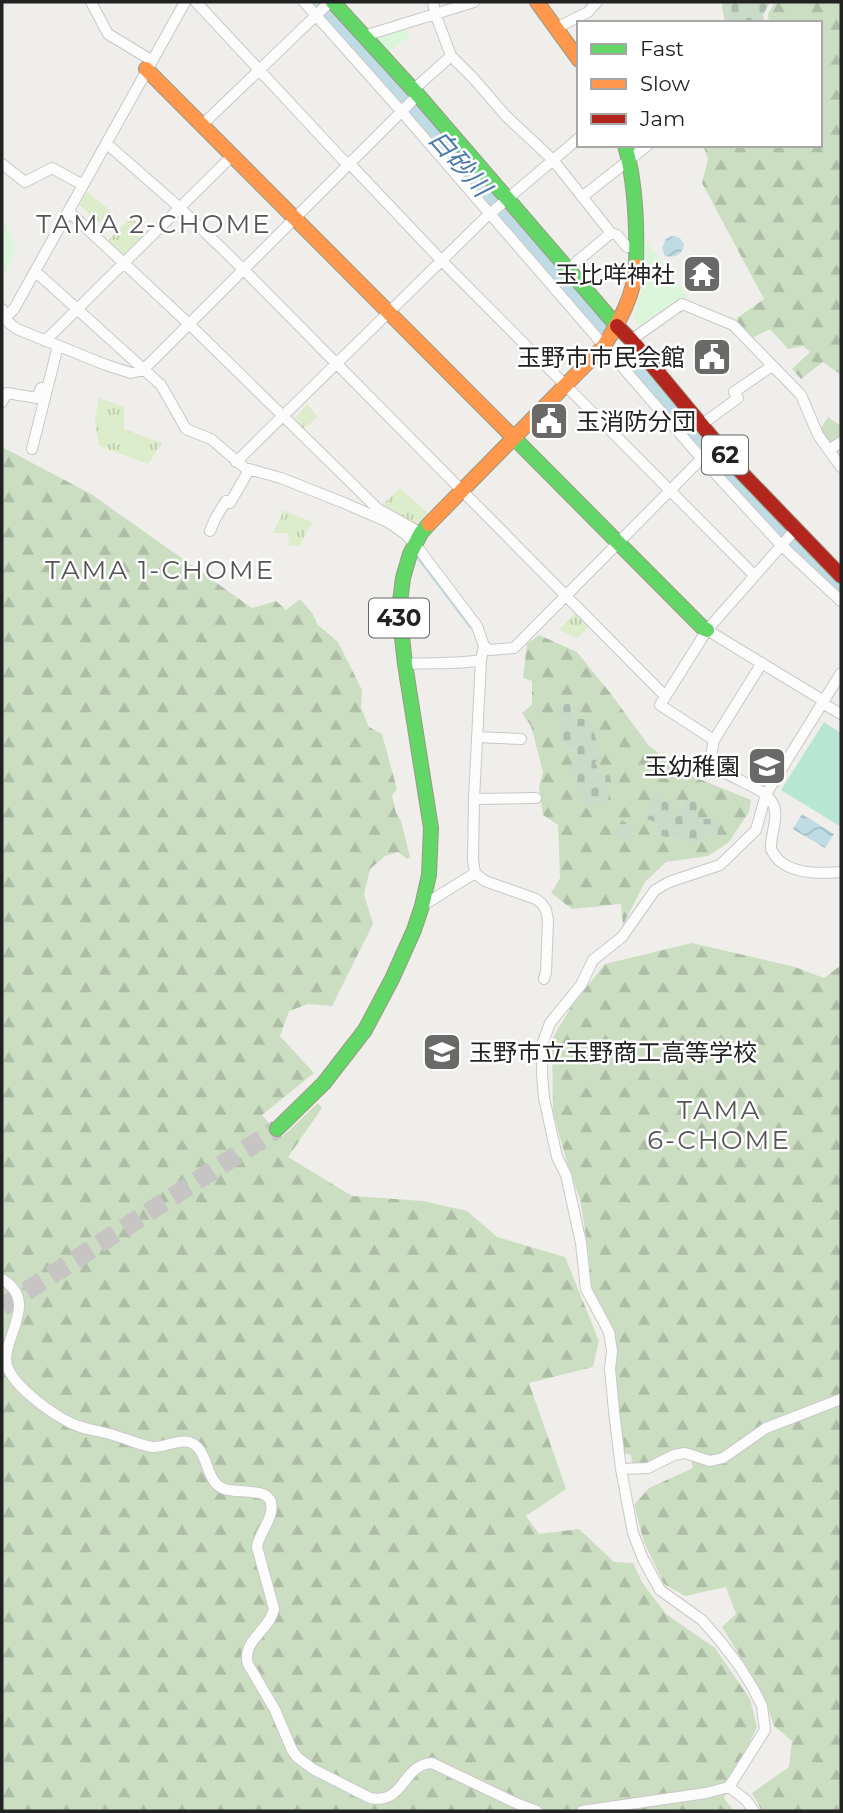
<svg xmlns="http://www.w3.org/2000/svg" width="843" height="1813" viewBox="0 0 843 1813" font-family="Montserrat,'Noto Sans JP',sans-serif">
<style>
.grass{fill:url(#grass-tufts)}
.forest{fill:url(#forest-firs);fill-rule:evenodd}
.cemetery{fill:url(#cemetery-stones)}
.park{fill:#daf5da}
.pitch{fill:#b7e6d2}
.water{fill:url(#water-waves)}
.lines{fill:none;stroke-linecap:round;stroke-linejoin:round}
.stream{stroke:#bfdbe3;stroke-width:2.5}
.river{stroke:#bfdbe3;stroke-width:18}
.highway-tunnel{stroke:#c7c5c3;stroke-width:19;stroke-dasharray:19 10;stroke-linecap:butt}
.street-casing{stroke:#c9c8c7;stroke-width:12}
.fast-casing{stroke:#999a82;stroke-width:16}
.slow-casing{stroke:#999a82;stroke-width:16}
.jam-casing{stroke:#999a82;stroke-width:16}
.street{stroke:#fdfcfc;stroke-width:10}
.fast{stroke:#63d668;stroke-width:14}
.slow{stroke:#ff974d;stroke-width:14}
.jam{stroke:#b3261e;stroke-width:14}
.labels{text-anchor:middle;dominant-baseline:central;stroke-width:5;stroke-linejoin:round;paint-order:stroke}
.shield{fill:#fff;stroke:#646464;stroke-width:2}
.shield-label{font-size:23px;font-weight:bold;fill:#222}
.poi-label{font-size:24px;fill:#222;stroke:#fff;text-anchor:end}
.water-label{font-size:26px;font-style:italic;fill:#4a7aab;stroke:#fff}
.neighbourhood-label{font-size:26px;letter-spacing:2px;fill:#555;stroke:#fff}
</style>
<defs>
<pattern id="grass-tufts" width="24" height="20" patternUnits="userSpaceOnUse" patternTransform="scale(1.75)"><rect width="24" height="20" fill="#ddeccb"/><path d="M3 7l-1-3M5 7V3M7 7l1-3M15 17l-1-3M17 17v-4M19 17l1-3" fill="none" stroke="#bdcaae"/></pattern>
<pattern id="forest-firs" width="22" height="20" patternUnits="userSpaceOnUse" patternTransform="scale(1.75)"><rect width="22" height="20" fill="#cbdec1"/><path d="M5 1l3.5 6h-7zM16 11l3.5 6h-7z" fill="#aebea6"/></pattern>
<pattern id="cemetery-stones" width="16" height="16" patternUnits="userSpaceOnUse" patternTransform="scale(1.75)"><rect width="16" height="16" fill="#cadbca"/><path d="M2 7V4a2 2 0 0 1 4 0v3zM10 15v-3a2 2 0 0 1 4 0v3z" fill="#adbcad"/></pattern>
<pattern id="water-waves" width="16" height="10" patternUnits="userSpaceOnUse" patternTransform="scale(1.75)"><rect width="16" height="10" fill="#bfdbe3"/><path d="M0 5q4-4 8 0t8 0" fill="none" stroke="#a4bcc2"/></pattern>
</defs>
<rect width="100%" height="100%" fill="#f0eeeb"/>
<path class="grass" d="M86,191L112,212L99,223L80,205Z
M131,217L147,234L123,258L107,242Z
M99,398L124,407V429L162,443L148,464L99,446L95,421Z
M307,404L318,417L303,429L295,418Z
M400,488L428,513L415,525L382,505Z
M284,510L312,522L300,546H289L288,533H273Z
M577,611L590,625L578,638L559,630Z"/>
<path class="forest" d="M775,2H841V375L823,362L801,379L792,369L810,352L803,346L788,349L770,329L752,338L738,325L737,318L764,299L702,183L708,159L703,145H820V23H769L768,14Z
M828,417L841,426V439L832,444L824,436L821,428Z
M2,447L91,494L252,608L276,601L286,610L300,599L312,613L318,625L338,642L362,690L361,708L369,727L382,734L397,789L392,795L396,813L401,821L410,857L407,859L398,852L385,856L370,869L364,894L373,924L332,1006L308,1004L289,1011L280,1036L314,1073L262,1115L281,1138L318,1103L322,1108L288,1157L352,1196L423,1201L467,1211L497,1237L565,1257L599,1341L593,1367L529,1383L566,1489L526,1516L539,1534L579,1529L614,1562L633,1563L642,1582L666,1614L715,1648L750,1699L757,1727L724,1798L734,1811H2Z
M539,635L577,652L611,694L649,746L687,774L751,800L749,812L728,843L708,856L666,862L645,882L623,925L621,904L572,909L551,893L560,878L558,825L543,815L539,788L543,772L531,726L522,713L532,705V681L523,678L527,644ZM571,703L576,719L600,774L578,758L575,750L566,751L560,730ZM683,800L698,819L719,835L704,833L681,839L659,836L656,822L680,817Z
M692,943L795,967L824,978L841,965V1811H762L752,1793L789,1767L792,1741L774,1726L763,1694L722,1627L736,1614L726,1587L685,1596L664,1584L644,1542L634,1505L649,1488L693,1468L688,1450L647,1465H632L631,1455L622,1453L614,1371L617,1354L613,1327L592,1293L588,1249L580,1199L568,1166L553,1112L552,1039L573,1004L605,964Z"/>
<path class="cemetery" d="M723,2H770L763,15L764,23H725L722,7Z
M571,703L576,719H589L602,756L595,762L600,774L609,775L611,780L608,801L592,806L583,801L570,766L578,758L575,750L566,751L559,729L562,722L556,706Z
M663,790L667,803H674L675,817L680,816L683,800L697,802L698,819H717L719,835L708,837L707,833H704L698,844L686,843L681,839L659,836L656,822L646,819L650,803Z
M622,820L635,829L627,841L614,832Z"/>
<path class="park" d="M403,28L410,36L388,53L377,40V36Z
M2,218L17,248L2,278Z
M646,240L687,297L640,330L634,316L645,280Z"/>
<path class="pitch" d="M824,722L841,733V827L781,790Z"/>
<path class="water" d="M672,236C678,236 682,239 684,245C682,255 675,258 665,256L662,248L666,239Z
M802,814L834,834L825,848L793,829Z"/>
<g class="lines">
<path class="stream" d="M418,558L471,628"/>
<path class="river" d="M321,2L409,99L600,325
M639,366L707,447
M713,453L787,532L841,585"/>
<path class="highway-tunnel" d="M2,1307L277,1129"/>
<g class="street-casing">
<path id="street" d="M91,2L108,34L151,60
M196,2L343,160L350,164L441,260L754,575
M304,2L401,111L702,459L781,545L841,601
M433,2L435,13L451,56L474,79L506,116L553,160L611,233L568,269
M556,28L588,12L597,2
M364,36L474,2
M413,90L451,56
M202,125L330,2
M106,143L179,207L244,270L665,696
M2,164L25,182L52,168L83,185
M582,197L648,145
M68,211L189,324L378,509L421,533
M611,233L617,235L627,247H636
M35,271L161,385L186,429L211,439L245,468L281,478L344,503L388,522L405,534L415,544L477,626L484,646L481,660L474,799L473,860L475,873
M2,309L9,323L17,329L106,365L131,373L143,370L418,95
M2,320L14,309L185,2
M631,340L682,304L733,325L801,395L818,435L841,467
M45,341L232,156
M2,402L7,393L37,398L41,388
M701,425L738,398L734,392L772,366
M32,449L58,346
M829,450L841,442
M236,462L485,218L579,138
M210,531L215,519L226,501L230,503L249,470
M707,630L824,701
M484,646L490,650L514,648L716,444
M762,663L714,740L710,761C725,780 772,786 775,810C777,824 770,836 771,849C773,853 777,859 781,862C798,875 822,873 841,872
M405,664C431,662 455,665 481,660
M822,703L841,714
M477,737L521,739
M714,740L660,705L707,630L795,530
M474,799L536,798
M422,906L475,873L485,881L536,899L542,904L546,910L548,920L546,972L544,979
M2,1279C41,1302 0,1339 7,1366C14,1386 47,1410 65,1420C81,1430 99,1430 116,1436C128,1439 139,1445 152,1447C164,1448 177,1439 189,1442C209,1448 204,1479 222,1488C237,1496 277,1483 271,1512C269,1524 259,1534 257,1547L274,1609C270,1630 241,1641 248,1664L275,1710L292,1750L297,1757L313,1769L370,1798C405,1805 401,1765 432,1763L518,1804L537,1811
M621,1469L648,1468L674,1455L685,1453L710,1461L723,1458L766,1428L841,1399
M729,1787L746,1800L754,1811
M582,1811L706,1793L729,1787L765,1730L762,1706L754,1690L740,1667L721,1642L702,1620L660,1590L643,1559L633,1533L621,1469L614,1411L610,1369L612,1351L609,1332L586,1289L581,1243L566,1175L557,1157L544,1098L542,1073L543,1042L550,1023L581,985L593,960L622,937L655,890L669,882L720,865L756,830L766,794L841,673"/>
</g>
<g class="fast-casing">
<path id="fast" d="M333,2L418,95L617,326
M625,145C636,184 637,226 636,266
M508,432L703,628L707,630
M277,1129L324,1083L365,1030L392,979L414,930L422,906L429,875L431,828L405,664L399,610L403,578L410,554L421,533L429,524"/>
</g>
<g class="slow-casing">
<path id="slow" d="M537,2L579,60
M146,69L508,432
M429,524L604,346C619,322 634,296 636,266"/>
</g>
<g class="jam-casing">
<path id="jam" d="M617,326L631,340L739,470L841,576"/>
</g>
<use href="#street" class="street"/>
<use href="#fast" class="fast"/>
<use href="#slow" class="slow"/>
<use href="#jam" class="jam"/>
</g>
<defs>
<g id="temple-square" transform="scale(2.0125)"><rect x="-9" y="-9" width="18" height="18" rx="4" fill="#6a6968" stroke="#fff"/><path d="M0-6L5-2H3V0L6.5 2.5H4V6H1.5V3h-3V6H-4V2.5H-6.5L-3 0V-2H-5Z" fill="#fff"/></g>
<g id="civic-square" transform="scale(2.0125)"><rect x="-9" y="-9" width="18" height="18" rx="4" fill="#6a6968" stroke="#fff"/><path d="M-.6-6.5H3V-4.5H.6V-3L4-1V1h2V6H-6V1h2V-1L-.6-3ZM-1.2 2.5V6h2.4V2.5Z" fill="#fff"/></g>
<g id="school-square" transform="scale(2.0125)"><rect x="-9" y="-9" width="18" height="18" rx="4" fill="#6a6968" stroke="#fff"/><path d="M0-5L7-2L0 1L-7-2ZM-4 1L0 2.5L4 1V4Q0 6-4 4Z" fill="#fff"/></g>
</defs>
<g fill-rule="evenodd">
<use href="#temple-square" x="702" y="274"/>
<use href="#civic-square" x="712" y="357"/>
<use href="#civic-square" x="549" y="421"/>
<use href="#school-square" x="767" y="766"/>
<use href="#school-square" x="442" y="1052"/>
</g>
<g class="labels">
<g class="shield">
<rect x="702" y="435.5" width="46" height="39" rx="5"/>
<rect x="369" y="598.5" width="60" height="39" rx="5"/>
</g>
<g class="shield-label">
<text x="725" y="455">62</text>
<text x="399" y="618">430</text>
</g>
<g class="poi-label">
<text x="675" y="274">玉比咩神社</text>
<text x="685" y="357">玉野市市民会館</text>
<text x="576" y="421" text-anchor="start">玉消防分団</text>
<text x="740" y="766">玉幼稚園</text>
<text x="469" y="1052" text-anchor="start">玉野市立玉野商工高等学校</text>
</g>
<g class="water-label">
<text transform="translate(460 163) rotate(49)">白砂川</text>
</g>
<g class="neighbourhood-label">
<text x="154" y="224">TAMA 2-CHOME</text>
<text x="160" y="570">TAMA 1-CHOME</text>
<text x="719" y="1110">TAMA<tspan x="719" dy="30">6-CHOME</tspan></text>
</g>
</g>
<rect width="843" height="1813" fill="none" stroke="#222222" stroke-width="7"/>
<rect x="577" y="21" width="245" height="126" fill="#ffffff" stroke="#a7a7a7" stroke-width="2"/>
<rect x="591" y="44" width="35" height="10" fill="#63d668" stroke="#a7a7a7" stroke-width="2"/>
<text x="640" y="56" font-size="21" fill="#222222">Fast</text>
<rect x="591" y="79" width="35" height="10" fill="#ff974d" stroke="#a7a7a7" stroke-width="2"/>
<text x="640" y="91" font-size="21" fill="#222222">Slow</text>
<rect x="591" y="114" width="35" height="10" fill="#b3261e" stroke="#a7a7a7" stroke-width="2"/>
<text x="640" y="126" font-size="21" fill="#222222">Jam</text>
</svg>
